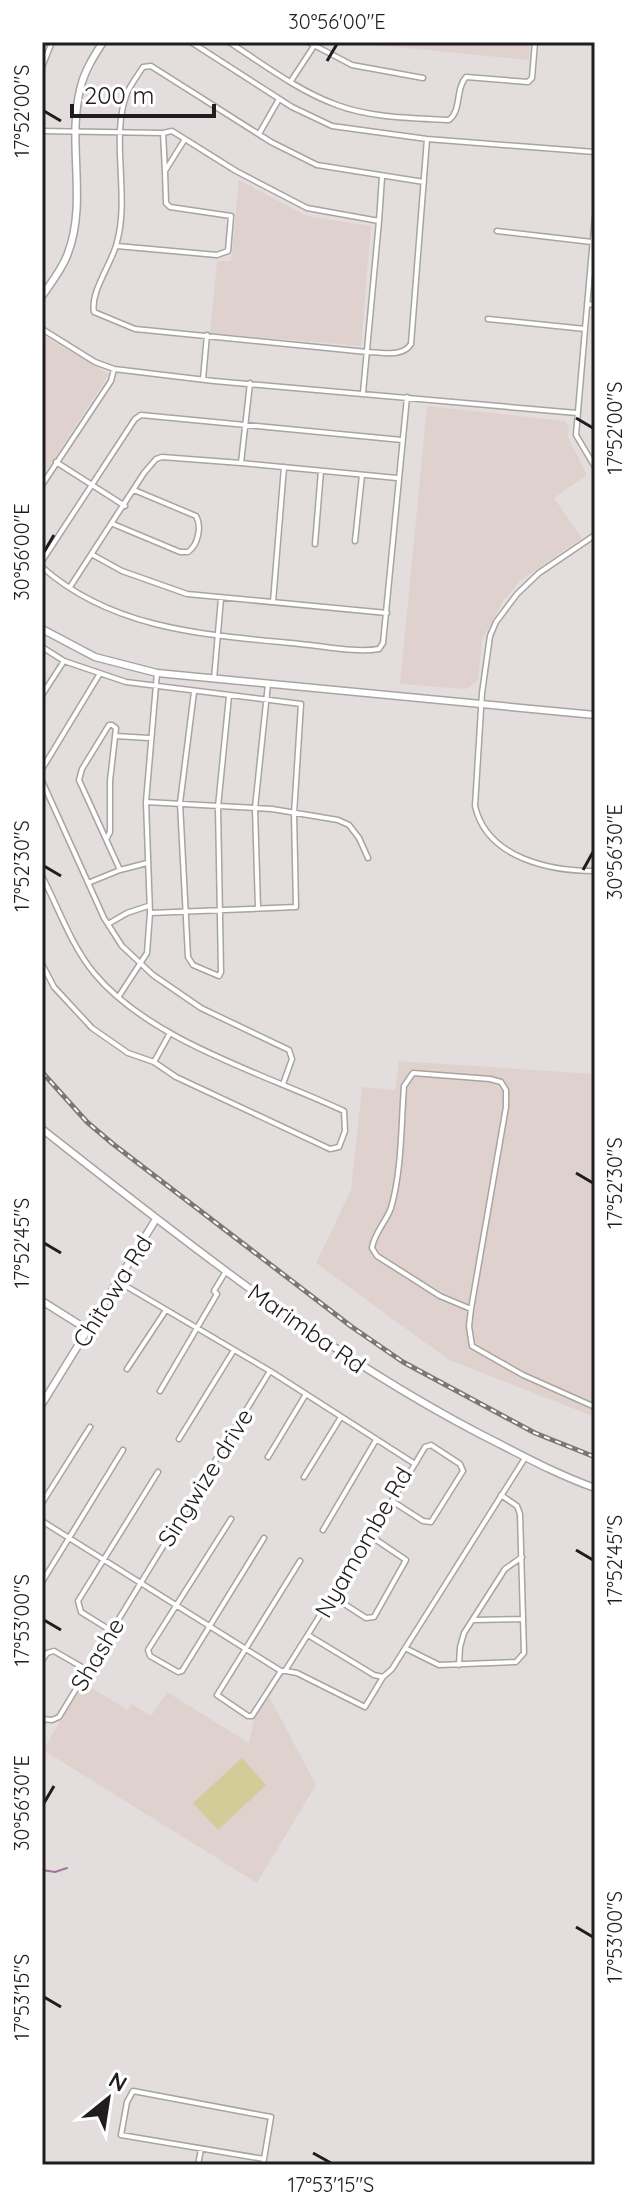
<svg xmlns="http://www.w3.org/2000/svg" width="637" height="2207" viewBox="0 0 637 2207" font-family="Quicksand,sans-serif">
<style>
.built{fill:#dfd2ce}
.green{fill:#d3cb98}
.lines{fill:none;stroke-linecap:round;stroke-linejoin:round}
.stream{stroke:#a87398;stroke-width:2}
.street-casing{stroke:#a8a4a2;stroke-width:7}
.secondary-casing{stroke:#a8a4a2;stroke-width:9}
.street{stroke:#fff;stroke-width:4}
.secondary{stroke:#fff;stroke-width:6}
.rail-casing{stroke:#7b7777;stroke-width:5}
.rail{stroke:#fff;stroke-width:2;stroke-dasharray:6;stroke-linecap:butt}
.ticks{fill:none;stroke:#1f1d1d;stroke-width:3}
.labels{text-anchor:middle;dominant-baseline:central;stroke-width:7;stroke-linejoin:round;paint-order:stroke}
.street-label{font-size:24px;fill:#1f1d1d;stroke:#fff}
.neatline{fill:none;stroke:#1f1d1d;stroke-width:3}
.ticks-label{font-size:20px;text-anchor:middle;fill:#1f1d1d}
</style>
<rect width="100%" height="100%" fill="#e3dedd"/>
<path class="built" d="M346,42H530L529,60Z
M239,180L307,216L371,226L361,346L210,333L217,261H231Z
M42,335L109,374L42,478Z
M427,406L564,421L569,426L568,437L587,475L554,498L582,538L521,580L503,601L482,640L478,680L466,689L400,684Z
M399,1061L595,1074V1417L449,1360L316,1263L351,1190L362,1087L395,1090Z
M83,1683L128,1710L132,1704L151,1716L167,1692L249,1743L254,1719L269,1696L316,1785L257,1883L43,1750Z"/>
<path class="green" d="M242,1758L266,1785L218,1830L193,1803Z"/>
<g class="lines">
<path class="stream" d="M42,1870L55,1872L67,1868"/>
<g class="street-casing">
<path id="street" d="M191,42L292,107L332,126L427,139L595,152
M229,42C263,64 298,91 337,105C371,118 413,118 449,120C462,110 455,89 466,77L528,82L532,78L535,42
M308,42L352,65L423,78
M42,67L52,42
M291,81L314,46
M42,131L163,133L172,131L236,171L307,208L379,221L363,393
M163,133L165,171
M259,134L279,99
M424,182L317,165L271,142L151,66L143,67C138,75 131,84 127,93C110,137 130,196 117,242C112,264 90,291 94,312L135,329L367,352C382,352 402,358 411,344L427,139
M379,221L382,177
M497,231L592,242
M117,246L217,255L228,251L231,216L170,207L166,203L165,171L185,139
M587,304L595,305
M488,319L585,329L595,216
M42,329L95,362L114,369L214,381L577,413
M585,329L576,435L595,467
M203,379L207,335
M250,383L241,463L397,478
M56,462L125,506
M42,485L111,381L114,369
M113,524L180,552H188C198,545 202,527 196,516L134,490
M595,535L539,573L517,594L496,622L490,636L482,693L475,806C487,858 549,871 595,871
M355,541L362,475
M315,544L321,471
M93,555L122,571L187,594L387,613
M42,561L135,419L141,415L402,440
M42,567C114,631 210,635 300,644C325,646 355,653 379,649L383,643L407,397
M70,587L144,473L156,459L162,457L241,463
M273,602L284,467
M42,647L64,661L126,682L301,704L294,814L296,907L150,913
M214,679L221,598
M194,692L180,803L188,957L193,965L219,976L221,972L218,807L229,696
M42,695L64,661
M115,736L149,738
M42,769L99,675
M42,781L104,918L122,946L153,975L201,1008L289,1050L292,1059L283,1084
M146,802L272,809L338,820L349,825L359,838L368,858
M107,838L110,832V781L116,728L112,725H109L82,769L79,780L120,870
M42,876C58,907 71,945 94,973C150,1041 265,1074 344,1111L345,1131L339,1147L330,1149L176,1077L154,1062L128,1053L92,1028L54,987L42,964
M88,883L120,870L147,863
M258,908L255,808L268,684
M108,924L127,913L148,906
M119,996L147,953L150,913L146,802L157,673
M154,1062L170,1033
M471,1309L440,1296L377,1256L372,1248C374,1233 386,1222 391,1208C402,1170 401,1125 404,1086L413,1073L490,1079L501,1082L506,1090V1107L471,1309L469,1326L472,1346L523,1375L595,1407
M127,1369L166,1310
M160,1391L217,1294L214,1291L226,1271
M179,1439L234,1350
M268,1457L306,1394
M304,1477L341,1417
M392,1501L423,1521L431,1522L463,1471L460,1464L431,1445L425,1447L415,1464
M42,1503L90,1427
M231,1519L148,1650L150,1656L178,1672L182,1671L264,1538
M42,1521L281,1671H285L415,1464L270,1371L119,1282
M323,1530L376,1440
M42,1582L123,1450
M332,1596L366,1618L374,1617L406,1560L369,1535
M474,1620L523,1619
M110,1630L81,1612L78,1601L158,1472
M308,1635L374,1675L383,1677L392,1669L525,1458
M405,1648L439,1665L516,1662L524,1653L520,1514L517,1506L501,1495
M42,1661L47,1653L54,1651L87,1670
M459,1665L460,1647L464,1633L505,1569L522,1557
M281,1671L252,1716H248L217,1695L300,1561
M286,1671L297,1673L365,1707L383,1677
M42,1719L52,1720L59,1717L270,1371
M198,2165L201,2149
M263,2165L271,2117L133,2091L127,2102L121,2135L264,2159"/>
</g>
<g class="secondary-casing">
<path id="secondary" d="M42,296C51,283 63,268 68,253C88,200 66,141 81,86C85,70 94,56 103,42
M42,629L95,657L157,673L595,715
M42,1129C182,1239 321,1351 480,1434C518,1453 555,1474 595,1488
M42,1301L88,1330
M42,1404L156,1219"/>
</g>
<use href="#street" class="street"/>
<use href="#secondary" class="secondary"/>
<g class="rail-casing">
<path id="rail" d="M42,1072L87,1122L113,1144L352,1327L403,1362L535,1433L595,1457"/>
</g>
<use href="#rail" class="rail"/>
</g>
<path class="ticks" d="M327,61L337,44M44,111L61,121M576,418L593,428M44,552L54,535M44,866L61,876M583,870L593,852M576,1173L593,1183M44,1243L61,1253M576,1550L593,1560M44,1620L61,1630M44,1803L54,1786M576,1927L593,1937M44,1997L61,2007M313,2153L331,2163"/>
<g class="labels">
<g class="street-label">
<text transform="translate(112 1291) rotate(-58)">Chitowa Rd</text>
<text transform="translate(307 1328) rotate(35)">Marimba Rd</text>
<text transform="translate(205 1477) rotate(-58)">Singwize drive</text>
<text transform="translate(363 1542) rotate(-60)">Nyamombe Rd</text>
<text transform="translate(97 1654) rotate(-59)">Shashe</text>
</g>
</g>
<rect width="637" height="2207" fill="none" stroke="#ffffff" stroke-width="88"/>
<g transform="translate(108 2099) rotate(30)" stroke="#ffffff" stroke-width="6" paint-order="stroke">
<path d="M0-6L14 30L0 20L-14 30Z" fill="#1f1d1d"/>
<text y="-12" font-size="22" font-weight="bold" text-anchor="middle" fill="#1f1d1d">N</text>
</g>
<path d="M72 104v12h142v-12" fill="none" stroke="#1f1d1d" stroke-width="4"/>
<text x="84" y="104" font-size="24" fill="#1f1d1d" stroke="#ffffff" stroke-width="6" paint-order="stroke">200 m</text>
<rect x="44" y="44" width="549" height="2119" class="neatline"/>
<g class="ticks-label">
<text x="337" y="29">30°56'00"E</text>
<text transform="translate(22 111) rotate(-90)" y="7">17°52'00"S</text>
<text transform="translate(615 428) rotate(-90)" y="7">17°52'00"S</text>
<text transform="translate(22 552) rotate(-90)" y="7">30°56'00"E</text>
<text transform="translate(615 852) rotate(-90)" y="7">30°56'30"E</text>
<text transform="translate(22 866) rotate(-90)" y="7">17°52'30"S</text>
<text transform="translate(615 1183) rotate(-90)" y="7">17°52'30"S</text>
<text transform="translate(22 1243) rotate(-90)" y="7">17°52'45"S</text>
<text transform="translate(615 1560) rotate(-90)" y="7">17°52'45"S</text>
<text transform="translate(22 1620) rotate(-90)" y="7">17°53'00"S</text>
<text transform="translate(22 1803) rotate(-90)" y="7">30°56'30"E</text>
<text transform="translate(615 1937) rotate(-90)" y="7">17°53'00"S</text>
<text transform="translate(22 1997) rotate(-90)" y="7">17°53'15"S</text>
<text x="331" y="2192">17°53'15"S</text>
</g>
</svg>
